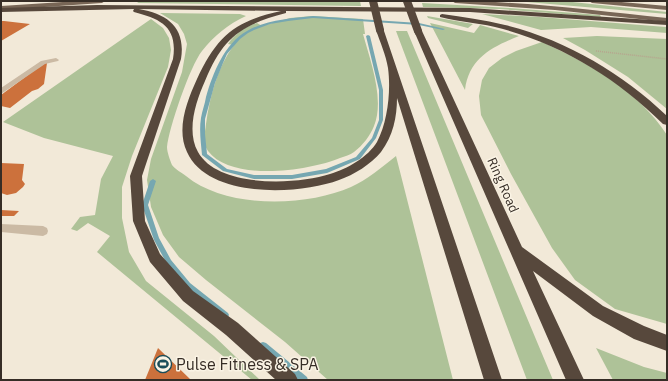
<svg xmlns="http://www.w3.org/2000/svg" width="668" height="381" viewBox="0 0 668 381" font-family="'IBM Plex Sans',sans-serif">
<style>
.green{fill:#aec298}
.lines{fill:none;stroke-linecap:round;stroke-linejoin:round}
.stream{fill:#76a7b1;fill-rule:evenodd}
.building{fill:#cc713c}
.path{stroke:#b7a48e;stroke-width:1.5;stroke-dasharray:1 1;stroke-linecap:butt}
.minor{fill:#cbbaa4;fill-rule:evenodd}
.major{fill:#786656;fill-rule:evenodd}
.highway{fill:#57483c;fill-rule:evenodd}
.highway-bridge{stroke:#57483c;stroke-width:8}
.labels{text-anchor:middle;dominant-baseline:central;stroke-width:3;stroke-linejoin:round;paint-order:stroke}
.street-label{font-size:13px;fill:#362d26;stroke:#faf3e4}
.near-poi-label{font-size:16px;fill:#362d26;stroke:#faf3e4;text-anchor:start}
</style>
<rect width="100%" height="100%" fill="#f2e9d8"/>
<path class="green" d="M140,1H360L361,6L137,3Z
M515,1H563L667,12V14Z
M422,3L510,8L600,15L601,17L500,9L423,7Z
M160,13L240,14L246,16C228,24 214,36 202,51C190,66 169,128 167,147C167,152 170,160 172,165C175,169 182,173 186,176C226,209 306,207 351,187C367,180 382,167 396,156L453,380H328L285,342L206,280L179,257L163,235L151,207L147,180L151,159L182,72L187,44L184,34L178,24Z
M482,14L540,17L666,27L667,33L591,27L541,30Z
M312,16L363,19L365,34H363C370,60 385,99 374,126C370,136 363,145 354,152C350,155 345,156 340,158C309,171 231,182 208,151C202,143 205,133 206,124C210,96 217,68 234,45L228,44C236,33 245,27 257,23L262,26L290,18Z
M427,16L473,24L468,28L428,18Z
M151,19L163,28L169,38L171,50L168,67L132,156L122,187V218L129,252L146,281L214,336L260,380H252L97,252L110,236L88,223L77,231L71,229L80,217L95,215L101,179L113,156L44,138L3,122Z
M430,23L474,33L480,25L519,36C492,47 469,58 465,90Z
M396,31H407L553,380H527Z
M597,36L667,39V109L628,77L585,50L563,38Z
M542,42C588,63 639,91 667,135V324L615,309L575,280L552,248L511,174L481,115L479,96L482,80L489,68L502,58L516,51Z
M596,348L644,367L667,373V380H613Z"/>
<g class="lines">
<path class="stream" d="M313,16L419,23L445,29L443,30L419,25L313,18L288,21L270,24L254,30L248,33L240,39L233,47L227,54L223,63L215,83L205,119V134L207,154L227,169L254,175H292L326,169L356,157L372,138L379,120V90L366,36L368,35L370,36L383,90V120L376,138L360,159L327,173L292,179H254L223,171L202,155C201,143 199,130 201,118C202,111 205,104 206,97C213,73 224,44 247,31C266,20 292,18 313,16Z
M153,179L156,181L148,205L159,238L171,260L190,283L228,313L229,315L228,317L225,318L222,317L186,287L167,264L154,240L142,205L150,181Z
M263,342L266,343L307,377L308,380H298L260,349L259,346L260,343Z"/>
</g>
<path class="building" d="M1,21H4L30,24L1,41Z
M44,63H47L44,84L38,89L32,91L10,108L1,106V95Z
M1,163L24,164L22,180L25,184L23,187L16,193L7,195L1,193Z
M1,210L19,211L14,216H1Z
M158,348L191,380H145Z"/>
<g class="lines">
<path class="path" d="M596,51L667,59"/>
<path class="minor" d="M56,58L59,60L58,61L45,64L1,94V88L41,61Z
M1,224L43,226L47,228L48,231L47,234L43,236L1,232Z"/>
<path class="major" d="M78,1H105L102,3L1,10V6Z
M452,1C524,1 596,11 667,18V22L555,10L455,3Z
M589,1H610L667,6V10L592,3Z"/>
<path class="highway" d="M97,5L470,8L667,21V25L470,12L286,11V13C241,25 223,37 205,81C196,101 186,131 198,152C218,188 296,185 330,174C347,169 368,157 377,142C388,121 391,90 388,68C386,55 380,42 376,30L380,28H383L502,380H484L397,98C397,117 393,136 381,152C371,164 354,175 339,180C299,195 208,199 187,152C176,129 187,101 197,79C217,36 235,21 281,11L139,9C168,14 186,28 181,59L142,176L145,221L160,254L193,291L238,323L295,374L298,380H276L226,335L183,301L150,262L133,221L130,176L173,59C178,27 161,19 134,12L133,11L134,9L1,12V8Z
M442,14C463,17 484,20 505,25C566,40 622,73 667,116V125L663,124C618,79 564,46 503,29C482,23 460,22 440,17V15Z
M415,29H421L422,31L522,247L603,306L644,326L667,335V351L634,339L593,316L533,271L584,380H566L414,31Z"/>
<path class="highway-bridge" d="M373,1L380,30
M407,1L418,31"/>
</g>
<defs>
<g id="stadium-ring" transform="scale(0.9)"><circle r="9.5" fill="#faf3e4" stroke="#1a4d59" stroke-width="1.5"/><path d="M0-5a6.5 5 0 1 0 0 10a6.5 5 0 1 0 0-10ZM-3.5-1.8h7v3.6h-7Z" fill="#1a4d59"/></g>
</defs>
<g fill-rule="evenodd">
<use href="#stadium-ring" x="163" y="364"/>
</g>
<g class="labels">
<g class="street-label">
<text transform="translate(503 185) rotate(66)">Ring Road</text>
</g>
<g class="near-poi-label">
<text x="176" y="364">Pulse Fitness &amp; SPA</text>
</g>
</g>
<rect width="668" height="381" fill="none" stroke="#362d26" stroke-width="4"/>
</svg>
